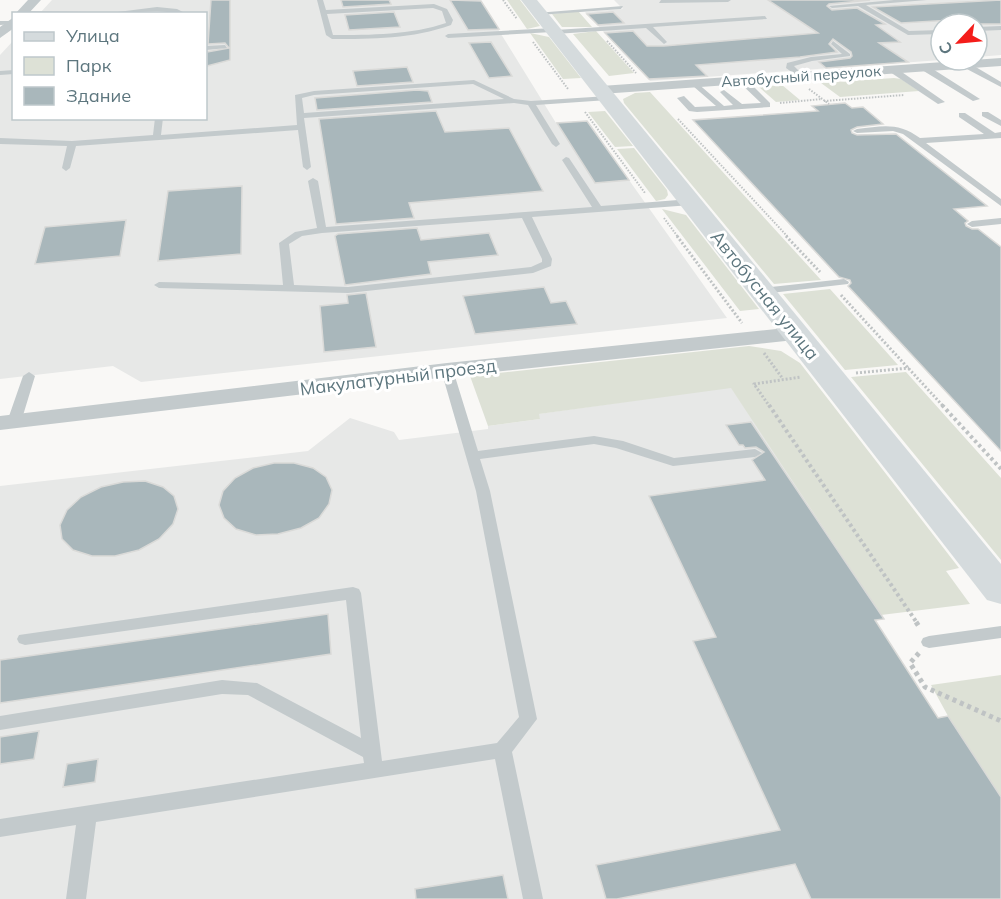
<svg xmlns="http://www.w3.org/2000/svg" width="1001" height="899" viewBox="0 0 1001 899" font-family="Mulish,sans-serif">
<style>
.built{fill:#e7e8e7}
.green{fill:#dde1d6}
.building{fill:#a9b7bb;stroke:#dadad8;stroke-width:1.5}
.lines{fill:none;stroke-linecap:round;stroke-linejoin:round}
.path-far3{stroke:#bfc3c4;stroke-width:2;stroke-dasharray:1.5 1.5;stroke-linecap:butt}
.path-far2{stroke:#bfc3c4;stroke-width:3;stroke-dasharray:2 2;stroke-linecap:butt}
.path-far1{stroke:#bfc3c4;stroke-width:4;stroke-dasharray:3 3;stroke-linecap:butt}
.path{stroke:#bfc3c4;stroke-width:5;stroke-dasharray:4 4;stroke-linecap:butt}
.lane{fill:#c3cacc;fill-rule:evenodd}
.street{fill:#c3cacc;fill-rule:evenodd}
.secondary{fill:#d5dbdd;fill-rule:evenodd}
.labels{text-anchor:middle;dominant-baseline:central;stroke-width:6;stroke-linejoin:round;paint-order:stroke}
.far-street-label{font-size:15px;fill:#5d767e;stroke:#fff}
.street-label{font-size:18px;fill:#5d767e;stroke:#fff}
</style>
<rect width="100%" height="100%" fill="#f9f8f6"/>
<path class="built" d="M52,0H480L556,123L587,121L727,318L141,382L113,366L0,379V55L13,41L14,118H206V14L40,13Z
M614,0H1001V55L977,57V24H941V60L650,81L585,12L623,9Z
M731,387L884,619L875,621L938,717L948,716L1001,798V899H0V486L308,451L350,418L394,432L399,440L488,429V426L540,419L538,414Z"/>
<path class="green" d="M507,0H520L540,26L527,29Z
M578,11L592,27H562L552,14Z
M596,31L634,73L609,76L573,34Z
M530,33L549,37L581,78L563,79Z
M894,78L901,79L919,91L840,97L821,83Z
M782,85L800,100L776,102L759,87Z
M650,92L821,280L774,284L624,103L623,99L635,93Z
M605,111L633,146L615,147L588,112Z
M634,148L667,190L668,195L665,199L656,201L617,149Z
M662,209L686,215L759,309L740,311Z
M830,289L898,365L845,370L783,294Z
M749,346L781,351L800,363L959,568L946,571L970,604L881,615L731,388L539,414L540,419L488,426L470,376Z
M906,372L1001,478V560L851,377Z
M1001,675V797L948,716L931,685Z"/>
<path class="building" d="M211,0H230V60L207,66V52L229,48L225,43L208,44Z
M341,0H389L391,4L343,7Z
M450,0L481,1L499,29L468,30Z
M768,0H870L829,4L827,6L832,10L857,8L885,24L876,25L900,42L879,43L908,62L826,68L819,62L850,58L852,56L851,52L833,39L829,44L837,52L800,57L696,65L707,76L649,79L605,33L633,31L647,46H664L818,33Z
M1001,0V24H960L953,20L901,23L873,7Z
M394,12L400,27L349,30L345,15Z
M613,12L624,23L598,25L587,14Z
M491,42L512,76L489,78L469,43Z
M407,67L413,82L357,86L353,71Z
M417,90L428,91L432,102L317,110L315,98Z
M845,103L852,108L863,107L883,124L857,127L851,130L852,133L857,135L896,134L987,206L954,209L968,221L965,223L966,226L972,229H978L1001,247V451L848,286L851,283L850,280L839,277L693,120L818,111L812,106Z
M436,111L445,132L509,128L543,191L409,203L414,218L336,224L319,119Z
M587,121L629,180L595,183L557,123Z
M242,186L241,254L158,261L168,191Z
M126,220L120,256L35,264L45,227Z
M417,228L421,240L489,233L498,255L428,262L431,274L345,285L335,236L338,234Z
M544,287L551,303L566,301L577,324L475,334L463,296Z
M366,293L376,347L324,352L320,306L348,303L347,295Z
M751,422L884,619L875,620L938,718L948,716L1001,797V899H811L795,864L617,899H606L596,865L780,830L693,641L716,637L649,496L765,480L752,460L764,452L756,447L745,448L743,445H739L726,425Z
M274,463H294L313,468L326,477L332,490L329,504L319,518L301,528L278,534L256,535L236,529L224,518L219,505L223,491L235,478L253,468Z
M145,481L163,487L174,496L178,509L173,524L159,539L139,550L115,556H92L73,550L62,539L60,525L67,510L81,497L101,487L123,482Z
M328,614L331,654L0,703V660Z
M39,731L34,759L0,764V737Z
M98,759L95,782L63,787L67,764Z
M503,875L508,899H416L415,889Z"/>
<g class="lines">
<path class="path-far3" d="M503,0L517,19
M607,41L636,73
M533,42L568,89
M809,89L829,104
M824,101L904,95
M780,103L822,99
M585,112L645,193
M678,119L788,237
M664,218L678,237"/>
<path class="path-far2" d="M677,236L742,323
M786,236L820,272
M841,295L944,407
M764,353L783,379
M856,373L909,368
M770,407L754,384L801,377"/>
<path class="path-far1" d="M769,405L917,623
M942,405L1001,469"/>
<path class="path" d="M916,622L920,628
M919,653L910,663L925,687L1001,721"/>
<path class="lane" d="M317,0H323L326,10L434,4L447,9L453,20L451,25C413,39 372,39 332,39L326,35ZM433,8L442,11L446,23C411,35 371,35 333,35L327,14Z
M661,0H731L728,2L659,3Z
M894,0H927L866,5L909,31L941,30V34L908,35L858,6L832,8L829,6Z
M623,6L621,9L539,15L536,13Z
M157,7L177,9L187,14L157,11L102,14Z
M21,11L87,12L90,14H18Z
M765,16L767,19L653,27L667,42L664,44L646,28L555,34L552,32L448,38L445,36L448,34L553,28L556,30Z
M0,21H11L14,24L0,25Z
M1001,26V30L977,31V27Z
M833,41L850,54V56L812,61L794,66L804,76L800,78L786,68L787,63L811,57L842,54L831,44Z
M225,45L227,48L206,50V46Z
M963,63H969L1001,82V87L963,67Z
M922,66H928L980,99L973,101L922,70Z
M893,68H896L945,102L938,104L890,72L889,70Z
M14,70V74L0,75V71Z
M739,78H745L770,103V107L697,112L689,111L677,98L684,96L695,107L716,106L693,86L692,84L696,82L724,106L733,105L720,92L724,90L742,104L761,103L739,82Z
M474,80L514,99L531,101L608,96L612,98L608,100L536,105L560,144L556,147L552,144L528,105L514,103L304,118L311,167L307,170L303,167L298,130L76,146L70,168L66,171L62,168L67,146L0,144V138L72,141L153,135L155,118H163L161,135L297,125L295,95L314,91ZM473,84L504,99L304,113L302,98L314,95Z
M982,112H988L1001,120V126L982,116Z
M959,113H965L995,133L1001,132V138L926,143L1001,199V206L903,134L893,131L857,133L853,131L857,129C883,126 898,122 920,138L984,134L959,117Z
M566,157L569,158L601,206L691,199L696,202L691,205L532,217L552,259L551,266L533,273L348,293L159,288L154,285L159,282L283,285L279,243L295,232L317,228L308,181L313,178L318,181L326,227L592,207L562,160ZM522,218L542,259V262L531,267L348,287L294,285L289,244L302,236L322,233Z
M1001,218V224L972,227L967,224L972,221Z
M844,279L849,282L848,284L762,294L757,291L762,288Z
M447,366L453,370L478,451L594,436L623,441L674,458L755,449L762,453L755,457L673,466L616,448L594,444L480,459L490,491L537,719L512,752L543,899H523L495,759L96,822L86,899H66L76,825L0,837V819L364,763L363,757L248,695L222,694L0,730V716L222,680L257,683L361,738L346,600L25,645L19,643L17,639L19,635L353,587L359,589L361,593L382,761L497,743L519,717L476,491L441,370Z
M29,372L35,376L21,422L19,425H9L7,422L23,376Z
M1001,626V638L929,648L923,646L921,642L923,638L929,636Z"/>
<path class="street" d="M28,0H41L28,14H15Z
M14,17V28L0,38V27Z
M1001,58V66L601,94L594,90L601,86Z
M796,327L804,329L807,334L804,339L447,377L0,430V416L447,363Z"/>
<path class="secondary" d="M521,0H537L1001,564V604L987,600Z"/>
</g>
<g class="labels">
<g class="far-street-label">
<text transform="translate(801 76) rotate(-4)">Автобусный переулок</text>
</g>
<g class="street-label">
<text transform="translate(765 295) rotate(51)">Автобусная улица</text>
<text transform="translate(398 377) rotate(-7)">Макулатурный проезд</text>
</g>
</g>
<rect x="12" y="12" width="195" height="108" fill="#ffffff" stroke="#bec8cb" stroke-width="1.5"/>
<rect x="24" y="32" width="30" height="9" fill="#d5dbdd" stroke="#bec8cb" stroke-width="1.5"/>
<text x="66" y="42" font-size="18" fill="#5d767e">Улица</text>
<rect x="24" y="57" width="30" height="18" fill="#dde1d6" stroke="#bec8cb" stroke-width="1.5"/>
<text x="66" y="72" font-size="18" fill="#5d767e">Парк</text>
<rect x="24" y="87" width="30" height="18" fill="#a9b7bb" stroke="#bec8cb" stroke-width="1.5"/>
<text x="66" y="102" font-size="18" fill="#5d767e">Здание</text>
<g transform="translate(959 42) rotate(244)"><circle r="28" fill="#ffffff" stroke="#bec8cb" stroke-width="1.5"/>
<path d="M0-4.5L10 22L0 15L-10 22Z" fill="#f41d1a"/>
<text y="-9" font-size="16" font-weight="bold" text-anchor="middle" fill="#5d767e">С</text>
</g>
</svg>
